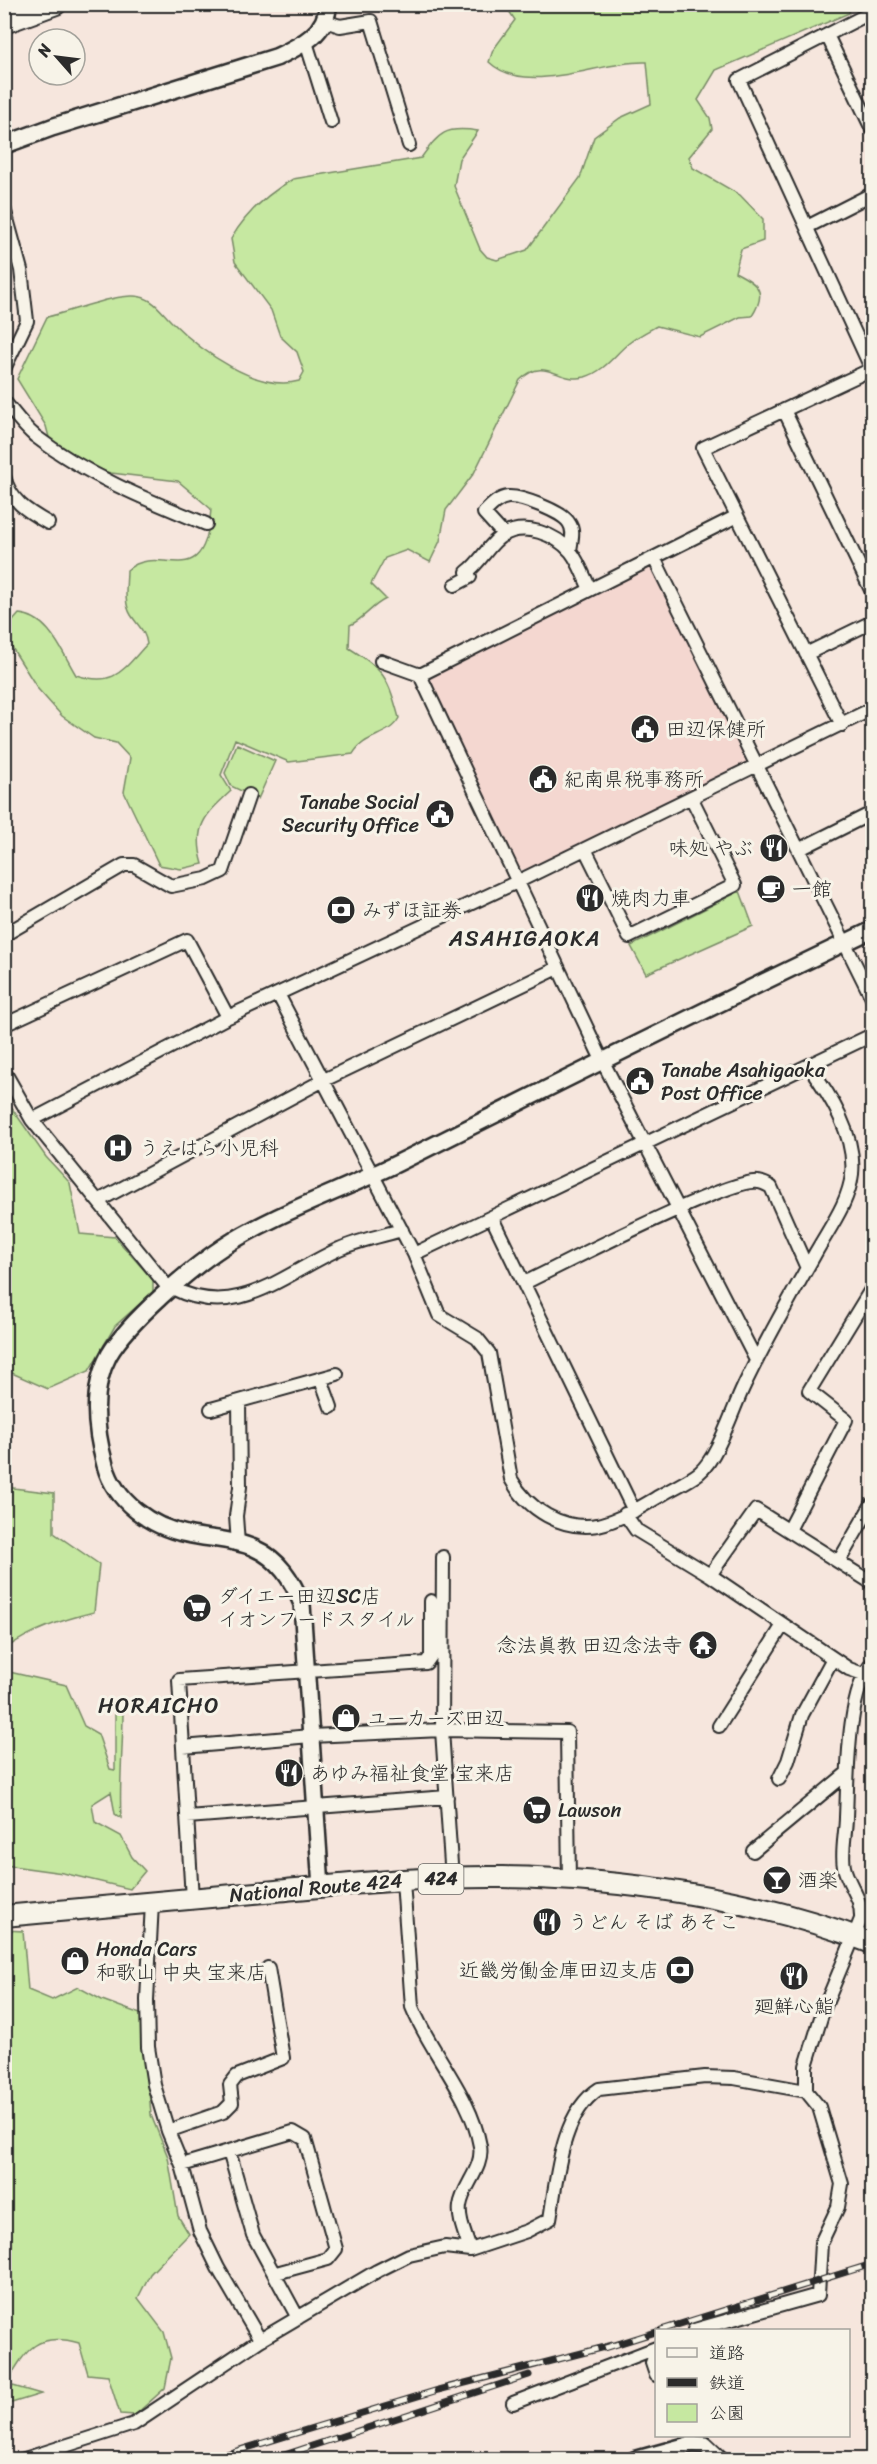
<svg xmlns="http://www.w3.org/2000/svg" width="877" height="2464" viewBox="0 0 877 2464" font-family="Sriracha,'Klee One',sans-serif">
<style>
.built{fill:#f4d7d0}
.green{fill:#c6e8a1;stroke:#788a66;stroke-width:1.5}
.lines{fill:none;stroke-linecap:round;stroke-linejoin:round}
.minor-casing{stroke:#2b2b2b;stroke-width:16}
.tertiary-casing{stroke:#2b2b2b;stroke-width:20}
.secondary-casing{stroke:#2b2b2b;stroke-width:21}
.trunk-casing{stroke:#2b2b2b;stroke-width:24}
.minor{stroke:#f7f3e8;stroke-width:12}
.tertiary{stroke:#f7f3e8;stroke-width:15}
.secondary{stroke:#f7f3e8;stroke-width:16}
.trunk{stroke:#f7f3e8;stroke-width:20}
.rail-casing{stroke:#2b2b2b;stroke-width:7}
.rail{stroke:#f7f3e8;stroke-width:4.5;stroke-dasharray:14;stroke-linecap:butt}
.labels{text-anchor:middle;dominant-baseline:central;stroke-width:6;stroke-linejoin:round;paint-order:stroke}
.shield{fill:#f7f3e8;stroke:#686764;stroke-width:1.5}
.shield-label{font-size:18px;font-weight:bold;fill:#2b2b2b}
.poi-label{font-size:20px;fill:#2b2b2b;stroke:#f7f3e8;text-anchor:start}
.street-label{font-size:20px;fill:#2b2b2b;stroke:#f7f3e8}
.quarter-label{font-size:22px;letter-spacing:1.5px;fill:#2b2b2b;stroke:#f7f3e8}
</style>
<rect width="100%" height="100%" fill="#f6e6dd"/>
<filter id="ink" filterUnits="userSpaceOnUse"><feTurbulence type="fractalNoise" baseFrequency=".0167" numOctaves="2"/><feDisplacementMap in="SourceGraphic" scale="12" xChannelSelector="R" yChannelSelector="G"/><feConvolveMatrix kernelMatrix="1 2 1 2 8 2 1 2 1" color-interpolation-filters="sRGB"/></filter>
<g filter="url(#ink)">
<path class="built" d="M648,567L655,569L747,759L744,766L527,871L517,867L422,676Z"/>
<path class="green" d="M505,5H851L849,13L716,70L698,100L710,118L712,129L689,157L693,168L740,195L763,219V241L741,249L735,272C758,284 768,291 752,316L740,317L700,337L657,326C648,331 638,336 629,343C614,355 605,371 585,377C558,384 546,355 520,380L474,473L446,510L440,541L430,562L407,550L385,558L371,584L386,599C371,606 364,619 350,625L349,648C385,670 388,678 399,718C389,737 364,734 353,754L289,762L235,739L221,775L231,791C205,815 192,827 203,864L181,869L159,865L124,792L130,758L116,743L94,738L62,716L38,689L9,643L12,622L19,614C49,616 62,652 76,675C115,687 122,671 147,644C145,630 138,626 131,615C123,602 127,584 127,570C162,540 204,599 211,509L178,481L111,473L68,463L52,449L46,426L17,379L47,317C71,312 121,291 141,297C155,300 163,314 173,323C200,350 258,393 299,381L304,372L297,352L280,336L271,310L235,262L231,239C246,213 267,194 293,179L421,158C440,132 445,126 478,131L459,159L454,186L480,249L487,257L497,260L527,250L580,178L594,137L620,118L651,104L647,62C600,60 527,98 489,62L493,50L515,20Z
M237,744L275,761L258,799L231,786L225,773Z
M740,891L753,926L646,974L631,946Z
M4,1097L46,1157L70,1183L80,1234L115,1237L153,1280V1292L115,1326L89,1371L48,1389L5,1370Z
M5,1487L54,1493V1533L99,1564L94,1612C62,1620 31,1630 5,1649Z
M5,1671L66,1685L84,1726L98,1734L110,1769L115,1770V1713L123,1712C123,1748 119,1783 121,1818L115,1814L111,1792L92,1804L95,1822L121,1836L132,1857L145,1871L130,1889L63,1873L5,1865Z
M5,1930L23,1931L28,1990L52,2000L78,1987L102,2000L143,2015L151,2115L168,2157L178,2216L189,2234L150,2274L138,2298L164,2332L171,2358L165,2388L135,2415L120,2414L108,2376L88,2374L79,2343C36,2331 26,2350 6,2384L41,2394L5,2405Z"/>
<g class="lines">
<g class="minor-casing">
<path id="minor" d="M872,12L739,80L872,370
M325,21L340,26L371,21L409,145
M827,35L872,129
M306,42L331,122
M4,208L21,270L27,321L4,369
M807,227L872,194
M4,401C14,413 23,426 35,436C86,475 147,500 206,524
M784,410L872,592
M4,476C10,501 27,511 48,523
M504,535L484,513C491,506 498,498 508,497C521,496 563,512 569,523C575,531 571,541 570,551
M654,558L872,998
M455,585L470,577L467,572C481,562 489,543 503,535C524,522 556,534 571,552C579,562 584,577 590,589
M806,654L872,622
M381,661L420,675L737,516
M420,675L602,1060L756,1360
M842,725L703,448L872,369
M585,849L629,937L735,885L691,797
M800,849L872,813
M4,935L124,865H134L171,886L206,879L223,871L249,795
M278,994L414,1254L439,1315L477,1338L489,1353L511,1479C527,1509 562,1531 598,1525C621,1520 644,1505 663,1494C675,1487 689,1481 699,1473C718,1457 732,1411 743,1388C765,1341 791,1297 816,1252C830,1227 849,1202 852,1174C856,1136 830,1095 809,1066
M4,1025L187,940L228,1017
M4,1071L32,1120L170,1290
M32,1120L228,1017L517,882L872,709
M98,1201L322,1081L558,968
M492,1218L634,1511
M414,1254L872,1035
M524,1283C560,1266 731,1177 758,1182C762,1182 767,1185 771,1187L807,1268
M172,1288C237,1321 282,1275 339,1249C359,1240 381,1236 402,1230
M321,1379L331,1407
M211,1409L337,1374
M625,1514L636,1530L710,1575L849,1669L872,1677
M789,1530L846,1420L809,1391L872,1288
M238,1544L236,1516L240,1487L239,1402
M443,1557L442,1730L452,1879
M839,1561L872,1504
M710,1575L756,1510L872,1583
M719,1726L783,1625
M183,1747L311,1736L442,1730L567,1732L569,1880
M779,1779L788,1761L802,1715L833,1658
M187,1817L447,1797
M753,1851L847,1773
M403,1881L412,2007C431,2054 471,2095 480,2146C484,2168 463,2185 460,2206C458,2220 466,2236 470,2250
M192,1899L179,1680L426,1663L431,1656V1601
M152,1903L147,2000L148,2047L154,2085L168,2131L182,2165L200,2231L218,2268L260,2340
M168,2131L223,2112L232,2103L230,2085L237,2076L283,2058L268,1968
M229,2151L253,2235L298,2318
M182,2165L293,2132L305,2139L336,2249L328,2259L276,2273
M694,2330L818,2295L821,2243L838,2207L842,2184L819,2107L806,2091V2066L823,2011L861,1919C862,1896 849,1888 844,1867C841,1852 846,1832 846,1817C848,1776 846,1695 872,1663
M656,2352L652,2363L656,2375
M513,2403L656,2348
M21,2460L134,2424L260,2340L377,2271L409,2255L445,2247L470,2250L527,2231L550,2219C557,2178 561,2113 599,2089L705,2077L734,2078L806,2091"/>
</g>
<g class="tertiary-casing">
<path id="tertiary" d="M321,1887L302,1604C292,1580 279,1559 254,1548C234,1539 208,1539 187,1534C151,1527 115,1502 105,1465C95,1429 91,1388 109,1355C128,1322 191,1268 223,1247C279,1211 345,1190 404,1160C560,1082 715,1004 872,930
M634,2460L692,2444L705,2445L721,2460"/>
</g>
<g class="secondary-casing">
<path id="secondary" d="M4,145L53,127L277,57C300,46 327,34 328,4"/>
</g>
<g class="trunk-casing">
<path id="trunk" d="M4,5L6,4
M4,23L56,4
M4,1916C95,1908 186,1900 276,1891C351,1884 427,1876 503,1877C626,1879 757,1898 872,1943"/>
</g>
<use href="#minor" class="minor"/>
<use href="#tertiary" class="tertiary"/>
<use href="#secondary" class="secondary"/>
<use href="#trunk" class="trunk"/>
<g class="rail-casing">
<path id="rail" d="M661,2330L872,2264
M605,2348L656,2332
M207,2460L438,2390L613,2345
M269,2460L529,2375"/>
</g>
<use href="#rail" class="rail"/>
</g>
</g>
<defs>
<g id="civic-disc" transform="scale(1.5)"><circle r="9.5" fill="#2b2b2b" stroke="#f7f3e8"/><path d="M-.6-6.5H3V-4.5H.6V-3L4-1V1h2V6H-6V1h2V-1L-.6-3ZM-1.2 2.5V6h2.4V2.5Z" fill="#fff"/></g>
<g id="restaurant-disc" transform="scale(1.5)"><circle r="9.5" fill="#2b2b2b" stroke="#f7f3e8"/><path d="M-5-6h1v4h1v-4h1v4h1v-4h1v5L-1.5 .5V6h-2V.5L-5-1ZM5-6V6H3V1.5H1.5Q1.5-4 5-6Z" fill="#fff"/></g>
<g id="cafe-disc" transform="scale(1.5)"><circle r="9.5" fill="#2b2b2b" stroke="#f7f3e8"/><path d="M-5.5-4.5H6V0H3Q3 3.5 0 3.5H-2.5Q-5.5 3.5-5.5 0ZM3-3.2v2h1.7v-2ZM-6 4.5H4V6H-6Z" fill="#fff"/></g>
<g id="bank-disc" transform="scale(1.5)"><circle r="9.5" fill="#2b2b2b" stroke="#f7f3e8"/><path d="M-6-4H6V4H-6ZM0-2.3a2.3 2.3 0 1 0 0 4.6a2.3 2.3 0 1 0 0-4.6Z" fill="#fff"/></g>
<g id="hospital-disc" transform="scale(1.5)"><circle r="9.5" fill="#2b2b2b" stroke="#f7f3e8"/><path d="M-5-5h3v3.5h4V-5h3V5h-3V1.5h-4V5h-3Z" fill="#fff"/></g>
<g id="supermarket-disc" transform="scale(1.5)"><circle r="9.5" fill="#2b2b2b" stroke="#f7f3e8"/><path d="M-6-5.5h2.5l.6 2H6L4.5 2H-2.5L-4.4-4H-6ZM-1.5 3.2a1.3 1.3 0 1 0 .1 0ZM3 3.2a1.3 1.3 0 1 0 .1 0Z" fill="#fff"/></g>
<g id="temple-disc" transform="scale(1.5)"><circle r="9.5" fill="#2b2b2b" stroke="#f7f3e8"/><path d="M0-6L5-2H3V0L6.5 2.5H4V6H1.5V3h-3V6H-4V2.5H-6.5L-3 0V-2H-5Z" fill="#fff"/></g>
<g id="shop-disc" transform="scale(1.5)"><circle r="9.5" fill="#2b2b2b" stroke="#f7f3e8"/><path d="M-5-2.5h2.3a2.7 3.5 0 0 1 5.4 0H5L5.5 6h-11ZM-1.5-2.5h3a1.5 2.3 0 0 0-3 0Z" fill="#fff"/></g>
<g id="bar-disc" transform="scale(1.5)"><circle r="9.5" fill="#2b2b2b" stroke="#f7f3e8"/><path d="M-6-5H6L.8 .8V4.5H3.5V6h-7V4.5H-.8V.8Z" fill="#fff"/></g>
</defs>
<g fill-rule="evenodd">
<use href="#civic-disc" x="645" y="729"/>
<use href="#civic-disc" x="543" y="779"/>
<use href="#civic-disc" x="440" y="814"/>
<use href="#restaurant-disc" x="774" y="848"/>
<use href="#cafe-disc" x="771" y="889"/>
<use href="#restaurant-disc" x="590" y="898"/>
<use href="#bank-disc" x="341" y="910"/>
<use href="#civic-disc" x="640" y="1081"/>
<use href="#hospital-disc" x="118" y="1148"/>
<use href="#supermarket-disc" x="197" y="1608"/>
<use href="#temple-disc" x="703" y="1645"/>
<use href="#shop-disc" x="346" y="1718"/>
<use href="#restaurant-disc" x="289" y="1773"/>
<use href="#supermarket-disc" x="537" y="1810"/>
<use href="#bar-disc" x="777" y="1880"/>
<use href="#restaurant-disc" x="547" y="1922"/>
<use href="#shop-disc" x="75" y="1961"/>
<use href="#bank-disc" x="680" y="1970"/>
<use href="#restaurant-disc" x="794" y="1976"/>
</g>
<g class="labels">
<rect class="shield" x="418.5" y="1864" width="45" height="30" rx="4.5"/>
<g class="shield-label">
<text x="441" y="1879">424</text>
</g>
<g class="poi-label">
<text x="666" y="729">田辺保健所</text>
<text x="564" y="779">紀南県税事務所</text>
<text x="419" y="802" text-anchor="end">Tanabe Social<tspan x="419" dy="23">Security Office</tspan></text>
<text x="753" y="848" text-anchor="end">味処 やぶ</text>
<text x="792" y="889">一館</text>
<text x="611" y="898">焼肉力車</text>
<text x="362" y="910">みずほ証券</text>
<text x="661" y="1070">Tanabe Asahigaoka<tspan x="661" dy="23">Post Office</tspan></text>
<text x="139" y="1148">うえはら小児科</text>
<text x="218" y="1596">ダイエー田辺SC店<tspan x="218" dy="23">イオンフードスタイル</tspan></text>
<text x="682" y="1645" text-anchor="end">念法眞教 田辺念法寺</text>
<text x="367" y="1718">ユーカーズ田辺</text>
<text x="310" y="1773">あゆみ福祉食堂 宝来店</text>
<text x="558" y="1810">Lawson</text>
<text x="798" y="1880">酒楽</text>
<text x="568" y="1922">うどん そば あそこ</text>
<text x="96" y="1949">Honda Cars<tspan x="96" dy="23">和歌山 中央 宝来店</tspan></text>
<text x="659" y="1970" text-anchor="end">近畿労働金庫田辺支店</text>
<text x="794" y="2006" text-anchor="middle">廻鮮心鮨</text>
</g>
<g class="street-label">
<text transform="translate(316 1888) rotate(-5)">National Route 424</text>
</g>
<g class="quarter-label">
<text x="525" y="938">ASAHIGAOKA</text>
<text x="159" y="1705">HORAICHO</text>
</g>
</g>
<rect width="877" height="2464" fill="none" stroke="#f7f3e8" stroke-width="24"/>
<rect x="12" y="12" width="853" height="2440" fill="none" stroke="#2b2b2b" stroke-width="2" filter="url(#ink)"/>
<rect x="655" y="2329" width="195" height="108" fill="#f7f3e8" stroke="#a5a39c" stroke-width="1.5"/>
<rect x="667" y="2348" width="30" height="9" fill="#f7f3e8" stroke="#a5a39c" stroke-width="1.5"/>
<text x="709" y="2359" font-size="18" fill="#2b2b2b">道路</text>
<rect x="667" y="2378" width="30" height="9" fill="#2b2b2b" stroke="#a5a39c" stroke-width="1.5"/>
<text x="709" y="2389" font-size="18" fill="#2b2b2b">鉄道</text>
<rect x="667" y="2404" width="30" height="18" fill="#c6e8a1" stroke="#a5a39c" stroke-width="1.5"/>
<text x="709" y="2419" font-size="18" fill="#2b2b2b">公園</text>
<g transform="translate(57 57) rotate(298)"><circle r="28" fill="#f7f3e8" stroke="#a5a39c" stroke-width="1.5"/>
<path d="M0-4.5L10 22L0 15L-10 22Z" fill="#2b2b2b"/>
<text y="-9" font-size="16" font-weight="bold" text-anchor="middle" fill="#2b2b2b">N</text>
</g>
</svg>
